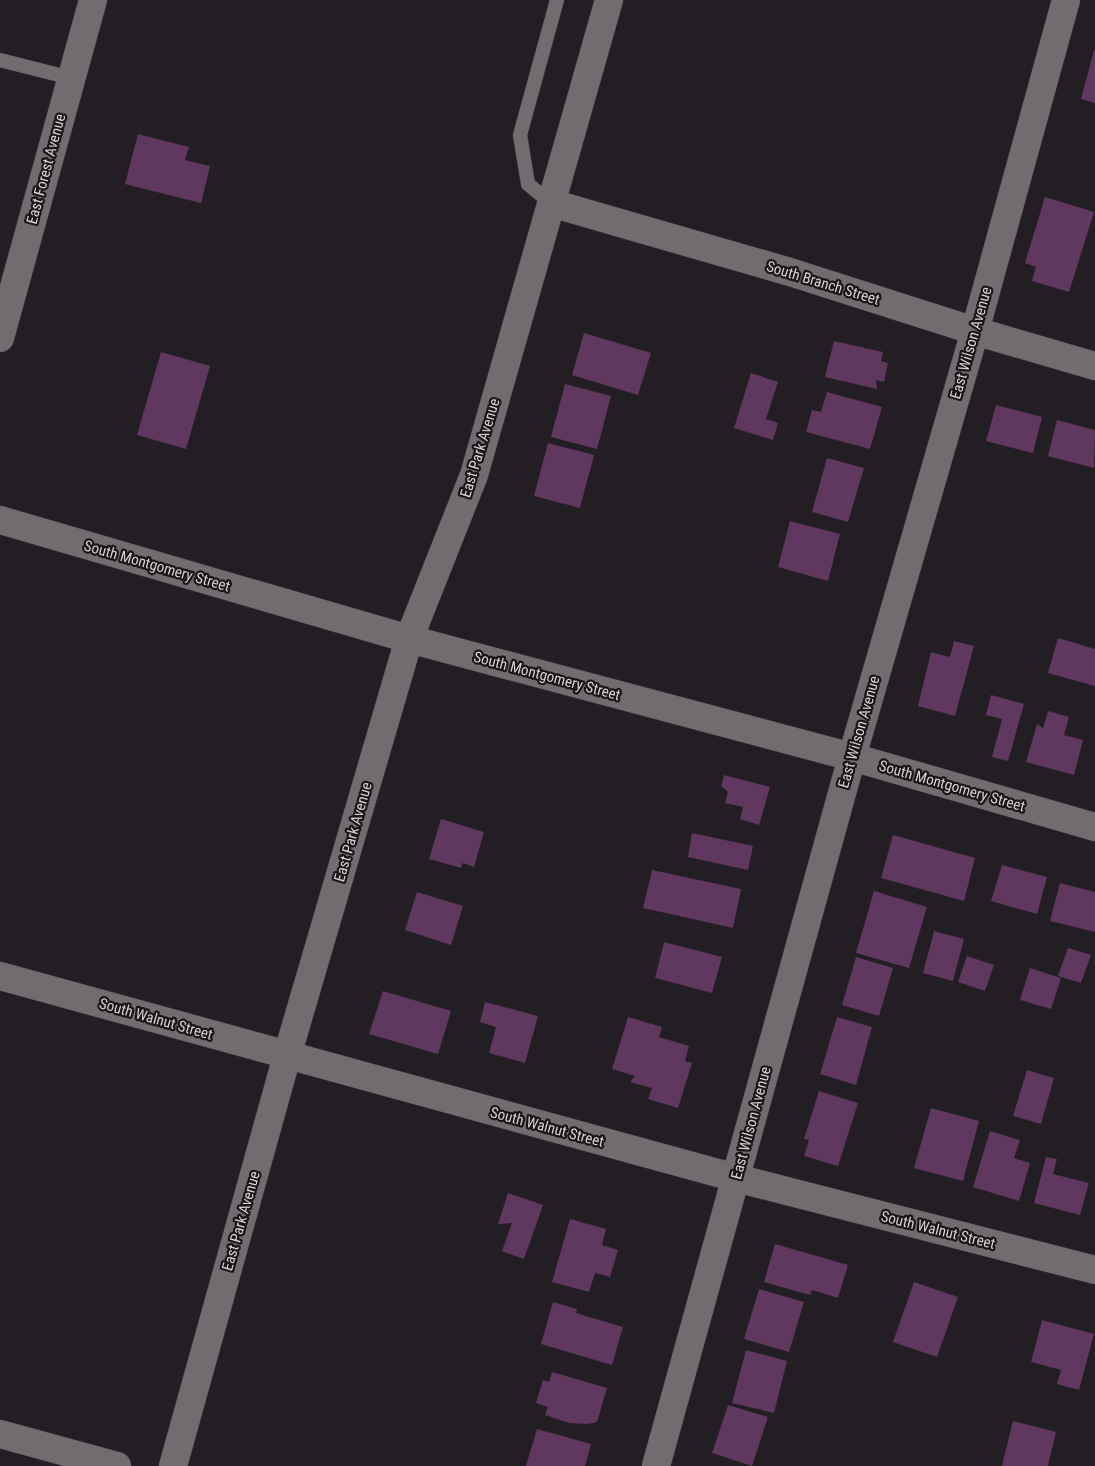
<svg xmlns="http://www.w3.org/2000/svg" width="1095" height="1466" viewBox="0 0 1095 1466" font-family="'Roboto Condensed',sans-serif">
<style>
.building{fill:#60375f}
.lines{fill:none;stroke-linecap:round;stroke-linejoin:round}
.lane-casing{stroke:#3c383c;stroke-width:15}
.street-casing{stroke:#3c383c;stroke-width:29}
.secondary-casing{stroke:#3c383c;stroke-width:29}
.lane{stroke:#726c71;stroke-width:14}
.street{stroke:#726c71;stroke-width:28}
.secondary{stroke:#726c71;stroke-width:28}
.labels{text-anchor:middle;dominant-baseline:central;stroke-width:4.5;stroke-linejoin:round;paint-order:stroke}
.street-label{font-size:15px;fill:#d6d2d6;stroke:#1a1519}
</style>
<rect width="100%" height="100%" fill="#231e23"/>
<path class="building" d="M1094,50L1095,51V103L1081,99Z
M138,134L189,147L185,160L210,166L201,203L125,184Z
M1045,197L1094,212L1069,292L1032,281L1036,267L1025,263Z
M584,333L651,353L638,395L572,375Z
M834,341L883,352L881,361L888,363L884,382L876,380L877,389L825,377Z
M161,352L210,366L186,449L137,435Z
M751,373L778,382L766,419L778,423L773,440L734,428Z
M565,384L611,396L597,449L551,437Z
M827,392L882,407L870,449L806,432L812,410L821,412Z
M996,405L1042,417L1033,453L986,441Z
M1057,420L1095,430L1094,468L1048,456Z
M548,443L594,455L580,508L534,496Z
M827,458L864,468L848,522L812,512Z
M790,521L840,534L828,581L778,567Z
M1058,638L1095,649V686L1048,673Z
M954,641L974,646L955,716L918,706L931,652L950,657Z
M991,695L1024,704L1008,761L992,757L1002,719L986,715Z
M1048,711L1069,717L1064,735L1083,740L1074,775L1026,762L1037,724L1043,728Z
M724,775L770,787L759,825L740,819L743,807L725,803L728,792L721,786Z
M441,819L484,832L474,867L463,863L461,868L429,859Z
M692,833L753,846L748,870L688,857Z
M893,835L975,858L964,901L881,878Z
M1002,865L1047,877L1037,914L991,901Z
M652,870L741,889L733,928L643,908Z
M1060,883L1095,892V932L1050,921Z
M874,891L927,907L909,968L856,953Z
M417,892L463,906L451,945L405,930Z
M934,931L964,939L953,981L923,973Z
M664,942L722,957L712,993L655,978Z
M1068,948L1091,955L1081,983L1058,976Z
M967,956L994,965L985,991L958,982Z
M856,957L893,968L879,1016L842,1005Z
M1030,968L1061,978L1051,1009L1020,1000Z
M383,991L451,1011L438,1054L369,1034Z
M485,1002L538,1016L525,1063L489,1053L496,1027L480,1022Z
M628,1017L662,1027L659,1037L689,1046L685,1061L692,1063L678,1108L648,1099L652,1088L630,1082L635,1076L612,1069Z
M837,1017L872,1027L856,1085L820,1074Z
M1027,1070L1054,1078L1041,1124L1013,1116Z
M819,1091L858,1103L838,1166L804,1156L809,1140L804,1139Z
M931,1108L979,1121L963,1181L914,1168Z
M990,1131L1020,1140L1014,1158L1030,1163L1019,1201L973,1187Z
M1046,1157L1057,1159L1053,1174L1089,1183L1080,1215L1034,1203Z
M508,1193L543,1205L524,1259L502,1251L512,1223L498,1224Z
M570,1219L606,1229L602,1245L618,1250L610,1277L595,1273L589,1292L552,1282Z
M775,1244L848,1265L838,1298L812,1290L810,1295L764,1282Z
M914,1282L958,1297L937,1357L893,1342Z
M759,1289L804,1302L789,1352L744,1339Z
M553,1302L577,1309L576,1313L623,1327L612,1365L541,1344Z
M1042,1320L1094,1334L1079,1390L1057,1384L1061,1370L1031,1362Z
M746,1350L787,1361L774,1413L732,1403Z
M552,1372L607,1388L597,1422L588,1424L569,1423L545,1415L548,1407L536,1403L543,1380L549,1382Z
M728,1405L768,1417L752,1466L712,1453Z
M1013,1421L1056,1432L1048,1466H1002Z
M537,1429L591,1444L585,1466H526Z"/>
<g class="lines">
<g class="lane-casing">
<path id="lane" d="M0,60L71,78
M551,203L528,184L520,135L557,0"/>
</g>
<g class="street-casing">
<path id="street" d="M551,203L790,272L975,331L1095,366
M0,338L93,0
M0,520L409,639L852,757L1095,827
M0,976L736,1178L1095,1270
M656,1466L852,757L975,331L1066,0"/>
</g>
<g class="secondary-casing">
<path id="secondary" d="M0,1434L117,1466
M173,1466L287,1056L409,639L474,475L609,0"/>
</g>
<use href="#lane" class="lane"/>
<use href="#street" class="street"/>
<use href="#secondary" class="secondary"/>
</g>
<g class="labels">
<g class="street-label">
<text transform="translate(46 169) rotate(-75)">East Forest Avenue</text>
<text transform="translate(823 283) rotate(17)">South Branch Street</text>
<text transform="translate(971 343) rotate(-74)">East Wilson Avenue</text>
<text transform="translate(480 448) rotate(-73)">East Park Avenue</text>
<text transform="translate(157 566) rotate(16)">South Montgomery Street</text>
<text transform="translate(547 676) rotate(15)">South Montgomery Street</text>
<text transform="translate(859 732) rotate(-74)">East Wilson Avenue</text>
<text transform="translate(952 786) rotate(16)">South Montgomery Street</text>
<text transform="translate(353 832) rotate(-74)">East Park Avenue</text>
<text transform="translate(156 1019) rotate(16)">South Walnut Street</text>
<text transform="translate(751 1123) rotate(-75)">East Wilson Avenue</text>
<text transform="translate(547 1127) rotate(15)">South Walnut Street</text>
<text transform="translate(241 1221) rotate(-74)">East Park Avenue</text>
<text transform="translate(938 1230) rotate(14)">South Walnut Street</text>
</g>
</g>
</svg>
